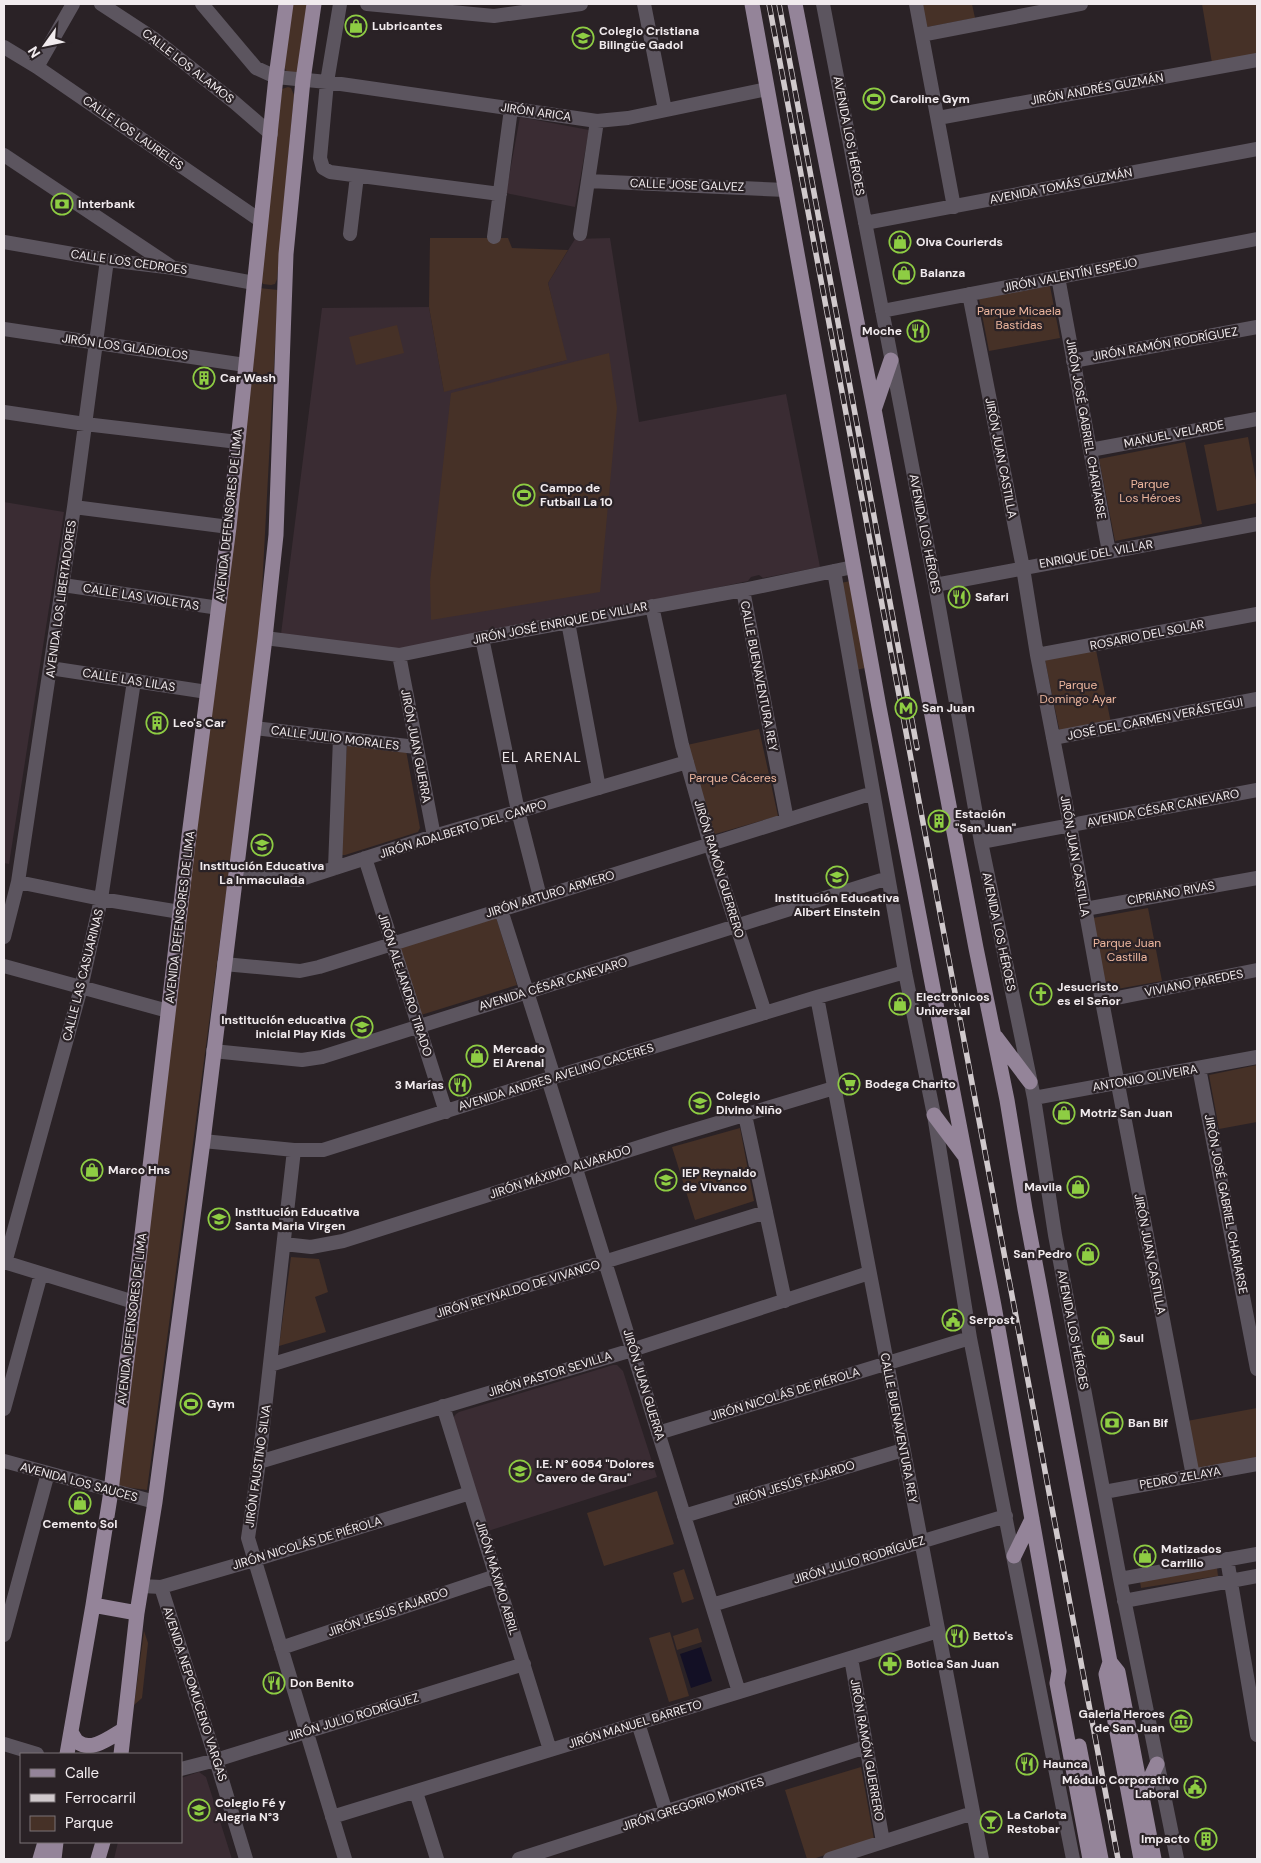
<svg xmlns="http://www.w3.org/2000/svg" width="1261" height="1863" viewBox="0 0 1261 1863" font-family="'DM Sans',sans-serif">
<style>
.built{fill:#3a2c33}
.green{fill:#463127}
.water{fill:#131025}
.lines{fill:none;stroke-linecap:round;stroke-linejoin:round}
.minor{stroke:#5c555f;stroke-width:14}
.major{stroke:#948499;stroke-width:15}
.rail-casing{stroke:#d0c9cc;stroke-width:5.5}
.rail{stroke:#2a2226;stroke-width:4;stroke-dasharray:11;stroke-linecap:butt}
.labels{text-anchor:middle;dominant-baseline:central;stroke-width:4.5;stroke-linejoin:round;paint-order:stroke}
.poi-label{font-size:12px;font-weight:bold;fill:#f1ebee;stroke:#2a2226;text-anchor:start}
.street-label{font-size:12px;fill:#f1ebee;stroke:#2a2226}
.park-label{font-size:12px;fill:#edb69e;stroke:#2a2226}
.neighbourhood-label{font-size:14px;letter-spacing:1px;fill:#f1ebee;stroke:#2a2226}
</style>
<rect width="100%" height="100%" fill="#2a2226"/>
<path class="built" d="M520,117L589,130L575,207L506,193Z
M610,238L639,422L786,394L820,567L763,578L759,575L751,577L748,581L466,641L398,650L281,634L322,308L429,307L444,391L566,360L548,283L575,239Z
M4,502L64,512L9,864L4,863Z
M613,1365H617L623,1371L657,1477L488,1531L453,1418L456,1414L459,1412Z
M199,1772L206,1777L232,1859H114L118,1842H181V1778Z"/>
<path class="green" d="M290,4H308L299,71L296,73H288L283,66Z
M922,4H972L975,18L927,27Z
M1202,4H1257V55L1212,63Z
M288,87L291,88L294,95L277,279L275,284L271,285L263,284L261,281L282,89Z
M430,238H508L512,248L568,250L548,283L567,360L444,392L429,307Z
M1050,286L1060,338L989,351L979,299Z
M259,288L278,290L260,627L246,744L147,1490L117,1486Z
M397,325L404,353L356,365L349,337Z
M609,353L617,408L600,592L431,620L430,582L451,393Z
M1248,437L1257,486V503L1217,511L1204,445Z
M1185,442L1202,524L1115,541L1099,459Z
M850,581L865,668L856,670L841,583Z
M1096,650L1111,723L1060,733L1045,660Z
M759,729L778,816L712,835L687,745Z
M347,744L406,750L420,828L418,832L345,855H342L340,852Z
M1148,908L1162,981L1106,991L1093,918Z
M496,917L517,985L421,1015L400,947Z
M1257,1065V1122L1219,1129L1209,1075Z
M740,1128L754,1201L695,1220L672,1147Z
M291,1257L319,1259L328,1292L315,1297L326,1332L279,1346Z
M1257,1408V1460L1196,1471L1187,1421Z
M657,1491L674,1544L604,1566L587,1513Z
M1217,1568L1218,1576L1141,1588L1140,1581Z
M684,1569L694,1599L682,1603L673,1573Z
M698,1628L702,1642L677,1650L673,1636Z
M144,1631L148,1643L142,1698L134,1705Z
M670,1632L689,1696L669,1702L649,1638Z
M861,1767L874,1839L813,1859H807L785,1790Z"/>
<path class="water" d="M701,1647L712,1681L691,1688L680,1654Z"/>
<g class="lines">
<path class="minor" d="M101,4L153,38L234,102L271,134
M202,4L256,68L276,77L327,82L597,121L628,118L767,89
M340,4L327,82L320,158L323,168L330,172L500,194
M367,4L494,16L581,4
M644,4L665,110
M823,4L935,585L981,842L1034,1098L1055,1235L1120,1579L1177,1859
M916,4L954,207
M922,35L1081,4
M4,47L37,67L261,221
M37,67L73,4
M938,118L1257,60
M4,155L172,267
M588,181L786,190
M865,223L1257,149
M350,234L357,176
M580,234L597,121
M494,237L511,109
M4,242L107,260L174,268L254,283
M1058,277L1109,552
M969,294L1023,568L1037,655L1070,825L1102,1001L1193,1476
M882,311L1257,239
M4,329L245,365
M1073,361L1257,327
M4,412L85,424L238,442
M1090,450L1257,419
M74,507L229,527
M834,571L905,972L934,1115L970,1338L1073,1859
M63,585L219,608
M935,585L1257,524
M743,590L787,820
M652,606L682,745L710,844L765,1013
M568,622L599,788
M265,638L399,655L482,638L743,590L853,567
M482,638L518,811L540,897
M399,655L434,836
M1037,655L1257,614
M50,668L207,692
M254,728L416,747
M1053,738L1257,699
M981,842L1257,790
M365,858L446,1112
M335,868L340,738
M236,875L298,880L434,836L687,762
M18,882L101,899L180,912
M1085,909L1257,878
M501,910L554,1077
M4,937L18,882L74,507L107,260
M224,964L300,971L319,967L873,793
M4,966L168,1011
M817,997L982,1859
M1102,1001L1257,970
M213,1051L302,1060L322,1057L888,878
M1199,1068L1257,1369
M548,1079L739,1692
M1034,1098L1257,1057
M745,1115L785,1301
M203,1141L294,1150H323L554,1077L817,997L905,972
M294,1150L259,1462L248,1538L345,1859
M284,1244L311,1247L343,1241L671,1137L834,1088
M4,1262L134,1302
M5,1263L81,988L101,899L134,681
M270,1365L766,1212
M443,1406L550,1750
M4,1409L41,1274
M658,1433L970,1338
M4,1461L155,1502
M259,1462L632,1350L869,1273
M1104,1492L1257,1464
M684,1516L903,1450
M1227,1559L1257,1735
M1120,1579L1257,1554
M142,1586L161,1587L254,1560L470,1493
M161,1587L216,1760L246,1859
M1124,1601L1257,1576
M712,1605L1006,1516
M4,1635L48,1473
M281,1648L496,1576
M851,1658L883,1842
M638,1723L666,1812
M4,1744L37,1754
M181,1769L216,1760L524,1664
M416,1792L437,1859
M332,1817L938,1631
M519,1859L866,1747
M830,1859L973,1813"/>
<path class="major" d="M752,4L879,707L994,1306L1059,1671L1057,1683L1090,1859
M795,4L874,409L976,948L1007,1100L1025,1209L1110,1662L1118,1672L1154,1859
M875,407L891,360
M996,1037L1030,1082
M934,1115L964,1155
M1014,1556L1032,1519
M93,1605L137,1613
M1110,1662L1106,1674L1141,1859
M71,1732C73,1735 75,1740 78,1742C91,1753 112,1736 123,1730
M1079,1746L1101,1859
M67,1754L93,1605L111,1491L134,1302L189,836L229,527L276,77L286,4
M121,1754L137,1613L155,1502L203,1141L265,638L276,535L286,254L303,80L314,4
M1142,1796L1157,1764
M40,1859L45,1842
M54,1859L56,1842
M98,1859L103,1842"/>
<g class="rail-casing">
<path id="rail" d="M769,4L1118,1859
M779,4L917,748"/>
</g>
<use href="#rail" class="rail"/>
</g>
<defs>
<g id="shop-ring" transform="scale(1.125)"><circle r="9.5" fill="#2a2226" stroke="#8ecd43" stroke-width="1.5"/><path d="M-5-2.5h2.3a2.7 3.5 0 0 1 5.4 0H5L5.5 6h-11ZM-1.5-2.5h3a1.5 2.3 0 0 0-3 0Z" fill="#8ecd43"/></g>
<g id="school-ring" transform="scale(1.125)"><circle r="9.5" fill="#2a2226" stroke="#8ecd43" stroke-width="1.5"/><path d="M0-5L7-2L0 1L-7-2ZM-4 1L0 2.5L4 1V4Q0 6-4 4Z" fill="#8ecd43"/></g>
<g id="stadium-ring" transform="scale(1.125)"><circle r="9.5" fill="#2a2226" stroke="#8ecd43" stroke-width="1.5"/><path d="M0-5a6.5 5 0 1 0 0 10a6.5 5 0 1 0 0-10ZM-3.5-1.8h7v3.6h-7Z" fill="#8ecd43"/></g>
<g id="bank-ring" transform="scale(1.125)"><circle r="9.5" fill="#2a2226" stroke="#8ecd43" stroke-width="1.5"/><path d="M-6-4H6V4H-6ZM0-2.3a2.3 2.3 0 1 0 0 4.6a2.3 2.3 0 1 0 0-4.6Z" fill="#8ecd43"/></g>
<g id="restaurant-ring" transform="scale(1.125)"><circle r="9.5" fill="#2a2226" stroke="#8ecd43" stroke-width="1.5"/><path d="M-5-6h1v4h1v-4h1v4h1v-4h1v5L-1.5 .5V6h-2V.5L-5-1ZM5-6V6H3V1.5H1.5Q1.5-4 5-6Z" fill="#8ecd43"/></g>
<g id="building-ring" transform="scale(1.125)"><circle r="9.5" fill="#2a2226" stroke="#8ecd43" stroke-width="1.5"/><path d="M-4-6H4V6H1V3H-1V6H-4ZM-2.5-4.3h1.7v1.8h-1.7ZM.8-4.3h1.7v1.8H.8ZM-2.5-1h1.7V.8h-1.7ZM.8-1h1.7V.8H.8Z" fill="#8ecd43"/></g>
<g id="metro-ring" transform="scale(1.125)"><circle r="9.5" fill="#2a2226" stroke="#8ecd43" stroke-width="1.5"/><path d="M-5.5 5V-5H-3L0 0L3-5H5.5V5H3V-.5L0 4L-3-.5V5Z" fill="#8ecd43"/></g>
<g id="church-ring" transform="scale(1.125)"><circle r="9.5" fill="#2a2226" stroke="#8ecd43" stroke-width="1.5"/><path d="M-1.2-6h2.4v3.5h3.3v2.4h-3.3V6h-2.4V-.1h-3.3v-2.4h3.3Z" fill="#8ecd43"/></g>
<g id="supermarket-ring" transform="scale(1.125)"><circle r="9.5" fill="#2a2226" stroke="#8ecd43" stroke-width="1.5"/><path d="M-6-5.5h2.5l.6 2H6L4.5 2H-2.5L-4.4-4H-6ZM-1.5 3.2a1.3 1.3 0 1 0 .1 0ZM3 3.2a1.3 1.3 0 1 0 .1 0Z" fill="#8ecd43"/></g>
<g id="civic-ring" transform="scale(1.125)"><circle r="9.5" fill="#2a2226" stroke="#8ecd43" stroke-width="1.5"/><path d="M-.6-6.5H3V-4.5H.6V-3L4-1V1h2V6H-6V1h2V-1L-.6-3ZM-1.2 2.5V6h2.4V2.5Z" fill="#8ecd43"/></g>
<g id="pharmacy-ring" transform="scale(1.125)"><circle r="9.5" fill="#2a2226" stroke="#8ecd43" stroke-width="1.5"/><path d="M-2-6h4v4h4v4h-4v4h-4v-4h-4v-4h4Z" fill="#8ecd43"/></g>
<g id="museum-ring" transform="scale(1.125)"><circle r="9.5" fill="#2a2226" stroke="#8ecd43" stroke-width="1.5"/><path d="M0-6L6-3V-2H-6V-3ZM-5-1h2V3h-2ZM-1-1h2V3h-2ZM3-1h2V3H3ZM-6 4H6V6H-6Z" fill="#8ecd43"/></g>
<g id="bar-ring" transform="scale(1.125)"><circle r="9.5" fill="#2a2226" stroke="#8ecd43" stroke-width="1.5"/><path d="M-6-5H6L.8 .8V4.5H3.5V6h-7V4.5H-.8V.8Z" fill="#8ecd43"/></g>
</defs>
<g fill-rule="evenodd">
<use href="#shop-ring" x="356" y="26"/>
<use href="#school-ring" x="583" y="38"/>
<use href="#stadium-ring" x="874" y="99"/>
<use href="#bank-ring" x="62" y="204"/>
<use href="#shop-ring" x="900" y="242"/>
<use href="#shop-ring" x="904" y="273"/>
<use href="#restaurant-ring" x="918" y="331"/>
<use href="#building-ring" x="204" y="378"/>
<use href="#stadium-ring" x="524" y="495"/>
<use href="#restaurant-ring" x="959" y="597"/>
<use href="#metro-ring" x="906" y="708"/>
<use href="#building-ring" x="157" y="723"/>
<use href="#building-ring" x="939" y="821"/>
<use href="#school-ring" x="262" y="845"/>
<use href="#school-ring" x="837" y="877"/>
<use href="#church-ring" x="1041" y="994"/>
<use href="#shop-ring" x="900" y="1004"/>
<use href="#school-ring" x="362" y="1027"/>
<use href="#shop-ring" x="477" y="1056"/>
<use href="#supermarket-ring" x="849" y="1084"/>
<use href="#restaurant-ring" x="460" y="1085"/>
<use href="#school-ring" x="700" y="1103"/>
<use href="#shop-ring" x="1064" y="1113"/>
<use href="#shop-ring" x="92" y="1170"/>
<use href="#school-ring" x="666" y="1180"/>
<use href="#shop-ring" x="1078" y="1187"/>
<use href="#school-ring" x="219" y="1219"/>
<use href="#shop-ring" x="1088" y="1254"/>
<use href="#civic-ring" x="953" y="1320"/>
<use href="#shop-ring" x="1103" y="1338"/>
<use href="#stadium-ring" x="191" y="1404"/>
<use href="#bank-ring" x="1112" y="1423"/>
<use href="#school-ring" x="520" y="1471"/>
<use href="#shop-ring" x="80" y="1503"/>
<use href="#shop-ring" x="1145" y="1556"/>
<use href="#restaurant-ring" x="957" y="1636"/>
<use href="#pharmacy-ring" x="890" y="1664"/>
<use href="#restaurant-ring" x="274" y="1683"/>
<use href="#museum-ring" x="1181" y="1721"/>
<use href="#restaurant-ring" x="1027" y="1764"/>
<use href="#civic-ring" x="1195" y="1787"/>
<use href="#school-ring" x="199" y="1810"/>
<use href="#bar-ring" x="991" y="1822"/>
<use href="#building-ring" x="1206" y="1839"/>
</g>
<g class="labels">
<g class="poi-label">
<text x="372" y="26">Lubricantes</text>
<text x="599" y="31">Colegio Cristiana<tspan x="599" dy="14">Bilingüe Gadol</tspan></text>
<text x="890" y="99">Caroline Gym</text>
<text x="78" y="204">Interbank</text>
<text x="916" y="242">Olva Courierds</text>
<text x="920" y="273">Balanza</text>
<text x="902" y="331" text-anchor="end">Moche</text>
<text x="220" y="378">Car Wash</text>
<text x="540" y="488">Campo de<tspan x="540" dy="14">Futball La 10</tspan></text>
<text x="975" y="597">Safari</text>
<text x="922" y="708">San Juan</text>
<text x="173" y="723">Leo's Car</text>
<text x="955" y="814">Estación<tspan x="955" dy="14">"San Juan"</tspan></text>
<text x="262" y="866" text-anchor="middle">Institución Educativa<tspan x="262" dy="14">La Inmaculada</tspan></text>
<text x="837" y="898" text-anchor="middle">Institución Educativa<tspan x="837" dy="14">Albert Einstein</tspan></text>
<text x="1057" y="987">Jesucristo<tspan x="1057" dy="14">es el Señor</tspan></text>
<text x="916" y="997">Electronicos<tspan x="916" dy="14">Universal</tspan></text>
<text x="346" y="1020" text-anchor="end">Institución educativa<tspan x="346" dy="14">inicial Play Kids</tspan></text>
<text x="493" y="1049">Mercado<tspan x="493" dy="14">El Arenal</tspan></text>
<text x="865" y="1084">Bodega Charito</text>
<text x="444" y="1085" text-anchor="end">3 Marías</text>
<text x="716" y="1096">Colegio<tspan x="716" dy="14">Divino Niño</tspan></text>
<text x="1080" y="1113">Motriz San Juan</text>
<text x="108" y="1170">Marco Hns</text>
<text x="682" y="1173">IEP Reynaldo<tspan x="682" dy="14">de Vivanco</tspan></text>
<text x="1062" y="1187" text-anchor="end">Mavila</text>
<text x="235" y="1212">Institución Educativa<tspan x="235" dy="14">Santa Maria Virgen</tspan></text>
<text x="1072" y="1254" text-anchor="end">San Pedro</text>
<text x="969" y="1320">Serpost</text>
<text x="1119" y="1338">Saul</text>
<text x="207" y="1404">Gym</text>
<text x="1128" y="1423">Ban Bif</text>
<text x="536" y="1464">I.E. N° 6054 "Dolores<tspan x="536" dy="14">Cavero de Grau"</tspan></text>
<text x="80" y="1524" text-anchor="middle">Cemento Sol</text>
<text x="1161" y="1549">Matizados<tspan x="1161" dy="14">Carrillo</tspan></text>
<text x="973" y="1636">Betto's</text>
<text x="906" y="1664">Botica San Juan</text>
<text x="290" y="1683">Don Benito</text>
<text x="1165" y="1714" text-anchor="end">Galeria Heroes<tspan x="1165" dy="14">de San Juan</tspan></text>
<text x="1043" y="1764">Haunca</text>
<text x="1179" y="1780" text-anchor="end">Módulo Corporativo<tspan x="1179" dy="14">Laboral</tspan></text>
<text x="215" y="1803">Colegio Fé y<tspan x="215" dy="14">Alegria N°3</tspan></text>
<text x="1007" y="1815">La Carlota<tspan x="1007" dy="14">Restobar</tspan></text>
<text x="1190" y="1839" text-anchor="end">Impacto</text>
</g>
<g class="street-label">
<text transform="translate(188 66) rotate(38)">CALLE LOS ALAMOS</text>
<text transform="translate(1097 89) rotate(-10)">JIRÓN ANDRÉS GUZMÁN</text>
<text transform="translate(536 112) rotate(8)">JIRÓN ARICA</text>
<text transform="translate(133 133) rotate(35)">CALLE LOS LAURELES</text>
<text transform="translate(849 136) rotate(79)">AVENIDA LOS HÉROES</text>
<text transform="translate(687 185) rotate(2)">CALLE JOSE GALVEZ</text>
<text transform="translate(1061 186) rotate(-11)">AVENIDA TOMÁS GUZMÁN</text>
<text transform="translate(129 262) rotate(8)">CALLE LOS CEDROES</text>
<text transform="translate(1070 275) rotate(-11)">JIRÓN VALENTÍN ESPEJO</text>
<text transform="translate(1165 344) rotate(-10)">JIRÓN RAMÓN RODRÍGUEZ</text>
<text transform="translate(125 347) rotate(8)">JIRÓN LOS GLADIOLOS</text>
<text transform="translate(1086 429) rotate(80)">JIRÓN JOSÉ GABRIEL CHARIARSE</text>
<text transform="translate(1174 434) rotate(-11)">MANUEL VELARDE</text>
<text transform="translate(1001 458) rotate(79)">JIRÓN JUAN CASTILLA</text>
<text transform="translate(229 515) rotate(-84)">AVENIDA DEFENSORES DE LIMA</text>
<text transform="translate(925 534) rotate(79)">AVENIDA LOS HÉROES</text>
<text transform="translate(1096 554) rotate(-10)">ENRIQUE DEL VILLAR</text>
<text transform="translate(141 597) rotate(9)">CALLE LAS VIOLETAS</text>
<text transform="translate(61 599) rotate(-82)">AVENIDA LOS LIBERTADORES</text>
<text transform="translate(560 623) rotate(-11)">JIRÓN JOSÉ ENRIQUE DE VILLAR</text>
<text transform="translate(1147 635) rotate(-11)">ROSARIO DEL SOLAR</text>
<text transform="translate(759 676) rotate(79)">CALLE BUENAVENTURA REY</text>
<text transform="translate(129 680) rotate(9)">CALLE LAS LILAS</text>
<text transform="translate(1155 719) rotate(-11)">JOSÉ DEL CARMEN VERÁSTEGUI</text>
<text transform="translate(335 738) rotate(7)">CALLE JULIO MORALES</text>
<text transform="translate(416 746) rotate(79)">JIRÓN JUAN GUERRA</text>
<text transform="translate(1163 808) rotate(-11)">AVENIDA CÉSAR CANEVARO</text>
<text transform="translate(463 829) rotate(-17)">JIRÓN ADALBERTO DEL CAMPO</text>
<text transform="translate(1075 856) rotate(80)">JIRÓN JUAN CASTILLA</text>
<text transform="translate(719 869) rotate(73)">JIRÓN RAMÓN GUERRERO</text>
<text transform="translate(1171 893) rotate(-10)">CIPRIANO RIVAS</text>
<text transform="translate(550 894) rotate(-17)">JIRÓN ARTURO ARMERO</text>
<text transform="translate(180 917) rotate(-83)">AVENIDA DEFENSORES DE LIMA</text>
<text transform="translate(999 932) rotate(78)">AVENIDA LOS HÉROES</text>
<text transform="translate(83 975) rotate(-76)">CALLE LAS CASUARINAS</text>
<text transform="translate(1194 983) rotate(-11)">VIVIANO PAREDES</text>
<text transform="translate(553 984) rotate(-17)">AVENIDA CÉSAR CANEVARO</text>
<text transform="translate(405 985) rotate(72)">JIRÓN ALEJANDRO TIRADO</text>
<text transform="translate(556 1077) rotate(-17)">AVENIDA ANDRES AVELINO CACERES</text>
<text transform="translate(1145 1078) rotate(-10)">ANTONIO OLIVEIRA</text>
<text transform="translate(560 1172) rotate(-18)">JIRÓN MÁXIMO ALVARADO</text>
<text transform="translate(1226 1204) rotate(79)">JIRÓN JOSÉ GABRIEL CHARIARSE</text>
<text transform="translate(1150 1254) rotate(79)">JIRÓN JUAN CASTILLA</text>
<text transform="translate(518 1289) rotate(-17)">JIRÓN REYNALDO DE VIVANCO</text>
<text transform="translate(132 1319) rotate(-83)">AVENIDA DEFENSORES DE LIMA</text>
<text transform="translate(1073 1330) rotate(79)">AVENIDA LOS HÉROES</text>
<text transform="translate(550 1374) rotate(-17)">JIRÓN PASTOR SEVILLA</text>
<text transform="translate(644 1385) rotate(73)">JIRÓN JUAN GUERRA</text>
<text transform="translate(785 1394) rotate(-17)">JIRÓN NICOLÁS DE PIÉROLA</text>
<text transform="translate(899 1428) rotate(79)">CALLE BUENAVENTURA REY</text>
<text transform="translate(258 1466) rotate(-82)">JIRÓN FAUSTINO SILVA</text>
<text transform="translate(1180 1478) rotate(-10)">PEDRO ZELAYA</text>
<text transform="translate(79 1482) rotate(15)">AVENIDA LOS SAUCES</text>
<text transform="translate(794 1483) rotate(-17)">JIRÓN JESÚS FAJARDO</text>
<text transform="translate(307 1543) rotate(-17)">JIRÓN NICOLÁS DE PIÉROLA</text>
<text transform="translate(859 1560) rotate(-17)">JIRÓN JULIO RODRÍGUEZ</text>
<text transform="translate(497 1578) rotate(73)">JIRÓN MÁXIMO ABRIL</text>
<text transform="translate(388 1612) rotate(-19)">JIRÓN JESÚS FAJARDO</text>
<text transform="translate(195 1694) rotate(72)">AVENIDA NEPOMUCENO VARGAS</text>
<text transform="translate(353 1717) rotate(-17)">JIRÓN JULIO RODRÍGUEZ</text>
<text transform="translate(635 1724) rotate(-17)">JIRÓN MANUEL BARRETO</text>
<text transform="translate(867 1750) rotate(80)">JIRÓN RAMÓN GUERRERO</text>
<text transform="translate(693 1804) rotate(-18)">JIRÓN GREGORIO MONTES</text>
</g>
<g class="park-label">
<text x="1019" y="311">Parque Micaela<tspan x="1019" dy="14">Bastidas</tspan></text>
<text x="1150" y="484">Parque<tspan x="1150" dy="14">Los Héroes</tspan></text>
<text x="1078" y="685">Parque<tspan x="1078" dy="14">Domingo Ayar</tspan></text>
<text x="733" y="778">Parque Cáceres</text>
<text x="1127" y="943">Parque Juan<tspan x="1127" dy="14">Castilla</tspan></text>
</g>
<g class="neighbourhood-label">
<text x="542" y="757">EL ARENAL</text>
</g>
</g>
<rect width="1261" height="1863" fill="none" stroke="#f1ebee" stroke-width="10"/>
<rect x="20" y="1753" width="162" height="90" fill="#2a2226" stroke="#7a7276"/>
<rect x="30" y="1769" width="25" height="8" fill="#948499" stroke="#7a7276"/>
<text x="65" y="1778" font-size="15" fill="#f1ebee">Calle</text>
<rect x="30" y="1794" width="25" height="8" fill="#d0c9cc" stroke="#7a7276"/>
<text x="65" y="1803" font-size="15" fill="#f1ebee">Ferrocarril</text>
<rect x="30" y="1816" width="25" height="15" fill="#463127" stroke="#7a7276"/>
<text x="65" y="1828" font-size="15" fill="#f1ebee">Parque</text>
<g transform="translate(45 45) rotate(237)" stroke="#2a2226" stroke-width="4" paint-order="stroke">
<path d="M0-4L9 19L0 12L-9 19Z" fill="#f1ebee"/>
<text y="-8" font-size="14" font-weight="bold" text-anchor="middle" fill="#f1ebee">N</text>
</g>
</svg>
